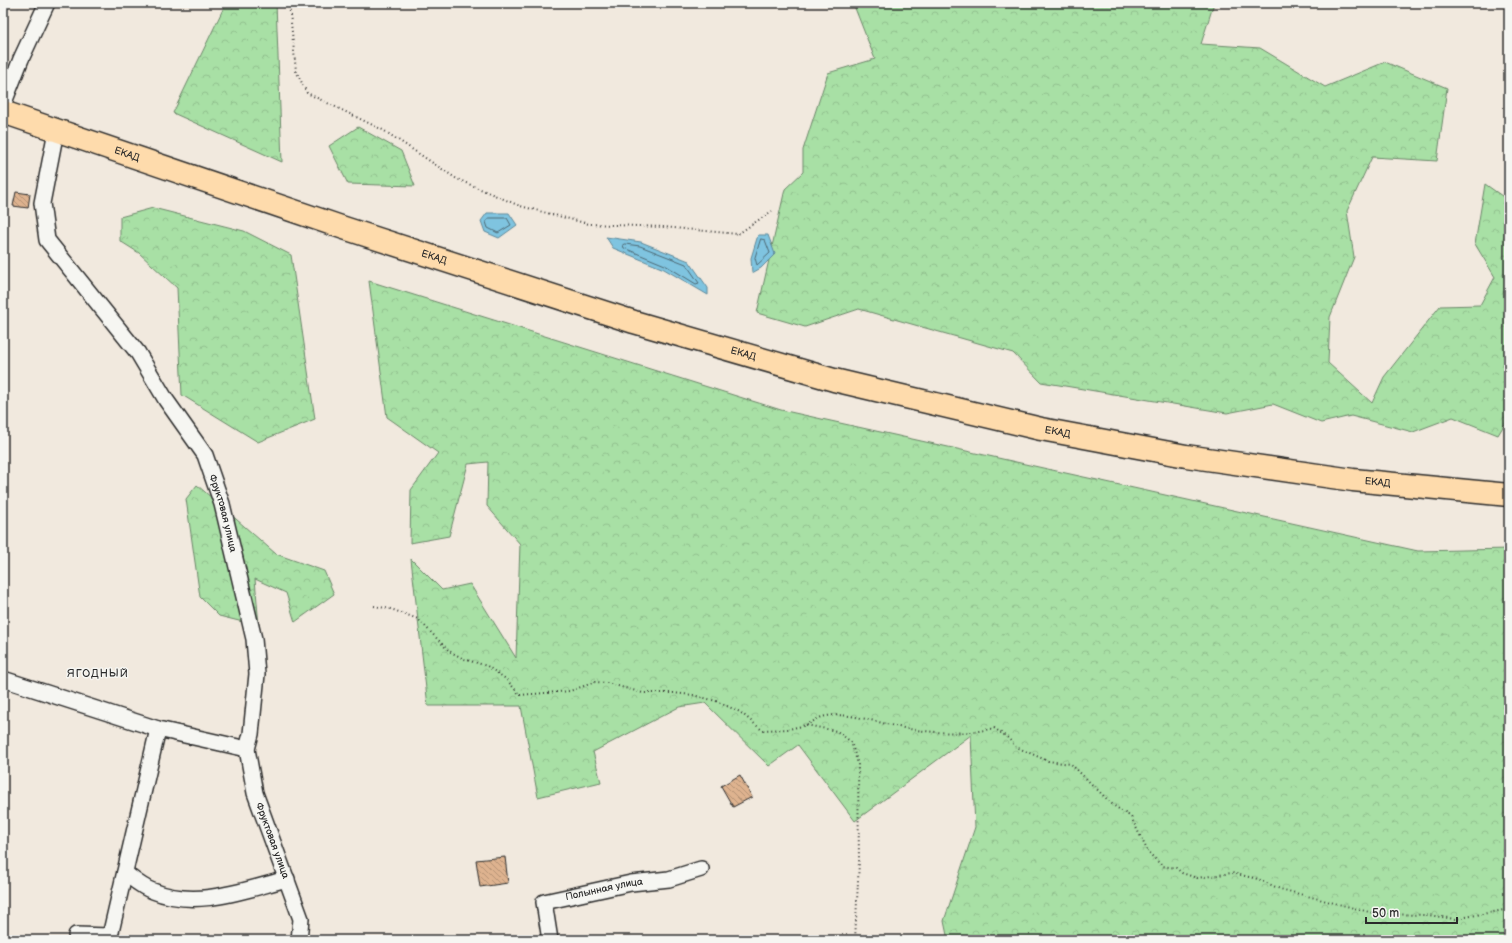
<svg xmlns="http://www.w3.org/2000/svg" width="1512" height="943" viewBox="0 0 1512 943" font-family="'Balsamiq Sans',sans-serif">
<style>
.forest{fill:url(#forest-crowns);stroke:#6a8668}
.water{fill:#7fc4e0;stroke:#5d8798}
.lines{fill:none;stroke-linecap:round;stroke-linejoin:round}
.shore{stroke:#4d6873;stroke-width:1}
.building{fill:url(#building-back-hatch);stroke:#2b2b2b}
.minor-casing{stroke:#2b2b2b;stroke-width:18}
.highway-casing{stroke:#2b2b2b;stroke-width:25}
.path{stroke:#2b2b2b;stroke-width:2;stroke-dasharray:1 3;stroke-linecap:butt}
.minor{stroke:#f6f6f2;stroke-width:15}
.highway{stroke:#fedbac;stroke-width:22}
.labels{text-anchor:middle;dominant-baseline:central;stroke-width:3;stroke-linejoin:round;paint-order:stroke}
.street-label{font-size:10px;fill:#2b2b2b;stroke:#f6f6f2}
.neighbourhood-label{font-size:11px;letter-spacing:1px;fill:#2b2b2b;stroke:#f6f6f2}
</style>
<defs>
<pattern id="forest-crowns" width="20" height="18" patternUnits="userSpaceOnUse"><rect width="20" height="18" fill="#a8e0a5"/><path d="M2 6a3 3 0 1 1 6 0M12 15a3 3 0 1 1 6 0" fill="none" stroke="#91c08e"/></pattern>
<pattern id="building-back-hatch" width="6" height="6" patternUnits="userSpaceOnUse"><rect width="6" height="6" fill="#deb38f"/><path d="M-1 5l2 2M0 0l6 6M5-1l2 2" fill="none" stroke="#b49275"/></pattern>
</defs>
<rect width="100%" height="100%" fill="#f1e9de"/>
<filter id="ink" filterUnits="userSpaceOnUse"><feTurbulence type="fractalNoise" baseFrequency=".025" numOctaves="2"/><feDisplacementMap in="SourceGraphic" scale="8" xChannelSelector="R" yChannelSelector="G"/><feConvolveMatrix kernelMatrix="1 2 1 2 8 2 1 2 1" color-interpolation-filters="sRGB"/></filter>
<g filter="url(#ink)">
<path class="forest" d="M226,3H276L282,162L173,113Z
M853,3H1214L1201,44L1260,48L1325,87L1385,62L1447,88L1437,161L1372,157L1347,211L1354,257L1330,317L1328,363L1372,403L1384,377L1440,306L1480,305L1495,277L1475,244L1485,184L1509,201V417L1498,435L1453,417L1413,432L1351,416L1321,423L1273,404L1227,413L1041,382L1013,353L859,309L805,327L757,313L785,189L803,172V150L828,73L875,59Z
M358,127L401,151L415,186L348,184L329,146Z
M153,208L244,231L291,255L315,419L258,442L182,395L177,288L139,253L120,241V217Z
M369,281L781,410L1418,551L1509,549V940H948L944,921L975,827L971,735L855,821L798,745L769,766L705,703L679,707L593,752L601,782L538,797L521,706H428L411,559L442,590L470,584L516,658L520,544L487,506L488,462L468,464L449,536L410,543L411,490L438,453L387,417Z
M197,485L276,554L324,571L334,594L295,622L286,593L255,579L259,626L219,616L200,597L186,499Z"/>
<path class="water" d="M487,213H509L517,225L499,238L485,232L481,221Z
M758,235H768L775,254L761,268L752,273L751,258Z
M606,237L641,242L689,261L708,288V295L664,269L613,248Z"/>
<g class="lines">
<path class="shore" d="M490,218H507L511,225L498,233L488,228L486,222Z
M761,239L765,240L770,253L757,265L755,258Z
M625,244L640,246L686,264L699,283L696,284L665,265L624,248L623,245Z"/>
</g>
<path class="building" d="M16,192L30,194L28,208L13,206Z
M740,775L752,797L733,807L721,786Z
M505,857L508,883L480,887L476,860Z"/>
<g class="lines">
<g class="minor-casing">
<g id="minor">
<path d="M3,105L21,59L47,3"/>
<path id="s1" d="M56,131L42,203L47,240L138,353L166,400L205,455L222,504L254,639L257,674L251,734L247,749L255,793L301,919L299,940"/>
<path d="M3,679L158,729L247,749"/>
<path d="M125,873C133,879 143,888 153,891C197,909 244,890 287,879"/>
<path d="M76,935L110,936L158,729"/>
<path id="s2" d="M550,940L544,902L631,883L669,879L701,869"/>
</g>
</g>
<g class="highway-casing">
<g id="highway">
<path id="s3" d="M3,112L344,228L634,322L834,380L1041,429L1186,456L1353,480L1509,495"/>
</g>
</g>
<path class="path" d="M289,3L296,71L307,93L383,130L457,179L520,206L589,224L663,227L738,234L772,211
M374,606L391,609L418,619L449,651L464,659L487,666L506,679L520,695L570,691L595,682L607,683L643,693H673L693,695L716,701L740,712L762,730L789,729L806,725L837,731L851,742L858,764L859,862L855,940
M806,725C811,723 816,719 822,717C847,710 884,725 909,729C936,733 968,735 994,728L1008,738L1016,747L1048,761L1071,764L1113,805L1131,817L1148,852L1162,866L1176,868L1182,873L1197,878L1232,873L1258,879L1280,889L1377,914L1428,915L1455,919L1509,909"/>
<use href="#minor" class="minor"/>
<use href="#highway" class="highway"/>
</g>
</g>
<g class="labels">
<g class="street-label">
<text stroke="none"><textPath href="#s3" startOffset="131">ЕКАД</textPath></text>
<text stroke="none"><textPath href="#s3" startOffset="455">ЕКАД</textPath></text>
<text stroke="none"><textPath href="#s3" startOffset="779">ЕКАД</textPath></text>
<text stroke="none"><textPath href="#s3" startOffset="1103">ЕКАД</textPath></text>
<text stroke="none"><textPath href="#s3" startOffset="1427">ЕКАД</textPath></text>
<text stroke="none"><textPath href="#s1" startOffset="439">Фруктовая улица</textPath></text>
<text stroke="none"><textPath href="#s1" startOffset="775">Фруктовая улица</textPath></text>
<text stroke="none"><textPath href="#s2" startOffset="100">Полынная улица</textPath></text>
</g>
<g class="neighbourhood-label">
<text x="98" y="673">ЯГОДНЫЙ</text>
</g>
</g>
<rect width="1512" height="943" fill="none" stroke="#f6f6f2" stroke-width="16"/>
<rect x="8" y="8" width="1496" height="927" fill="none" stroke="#2b2b2b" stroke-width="1.5" filter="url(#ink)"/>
<path d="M1366 917v6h91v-6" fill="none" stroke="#2b2b2b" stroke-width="2"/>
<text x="1372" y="917" font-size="12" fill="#2b2b2b" stroke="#f6f6f2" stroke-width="3" paint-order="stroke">50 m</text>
</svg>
